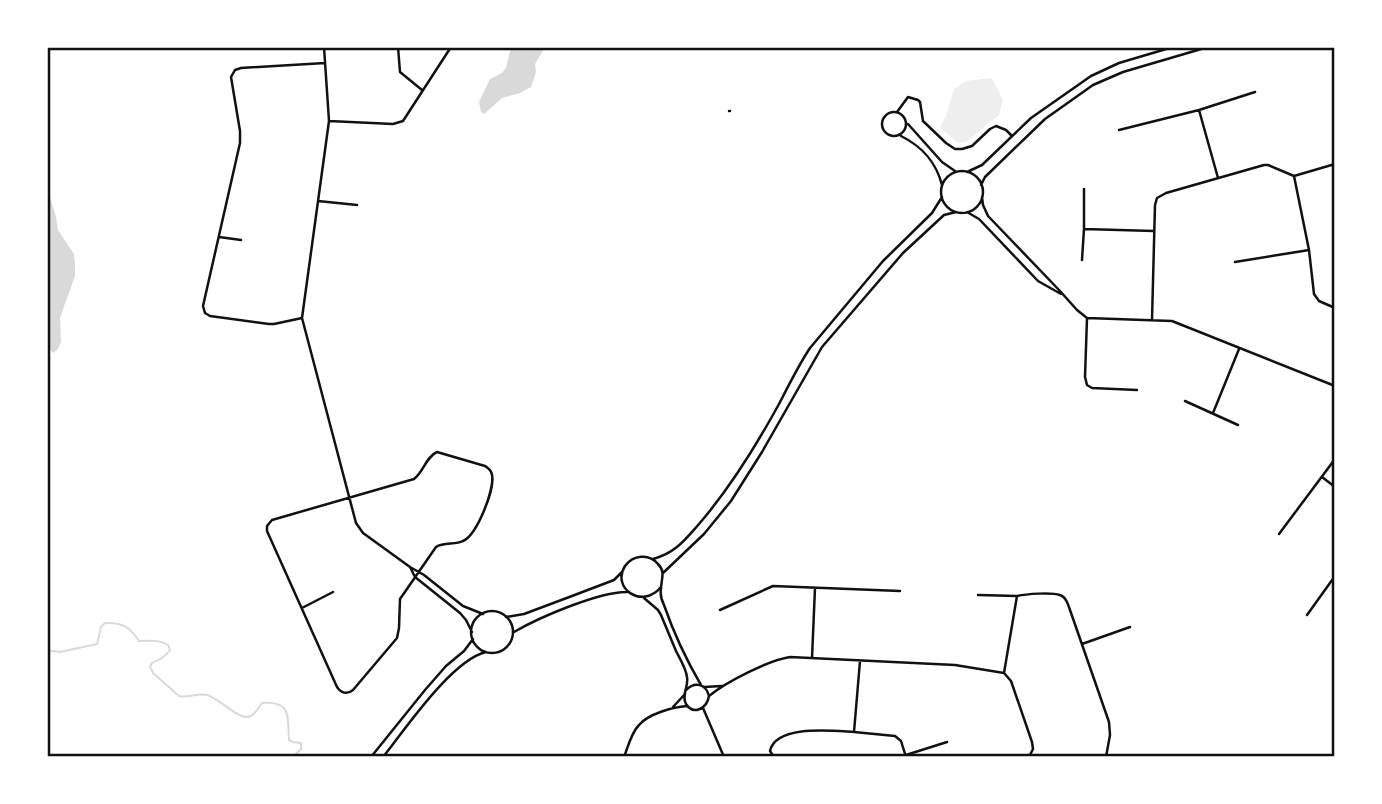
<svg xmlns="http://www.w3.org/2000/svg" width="1382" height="804" viewBox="0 0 1382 804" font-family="Karla,sans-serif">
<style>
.green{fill:#eee}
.water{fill:#d9d9d9}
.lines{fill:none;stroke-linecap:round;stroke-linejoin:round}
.stream{stroke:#d9d9d9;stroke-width:2}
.minor{stroke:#111;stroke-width:2.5}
.neatline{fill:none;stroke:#111;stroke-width:2.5}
</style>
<rect width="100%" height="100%" fill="#fff"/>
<path class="green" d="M992,78L1003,100L999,115L966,142L958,143L940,127L946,116L954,89L966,81Z"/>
<path class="water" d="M511,47H545L535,64L536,72L531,87L520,93L502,98L484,114L481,112L479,102L490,79L502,73L506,68Z
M47,187L56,217L58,230L74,254L75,264V276L60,318L61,342L58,349L53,353L47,345Z"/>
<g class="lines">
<path class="stream" d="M47,650L60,652L97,644L101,627L105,623C122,622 130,627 139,641C150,641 158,639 168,645L170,650C165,657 160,660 152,663L150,667L153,673L179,696C188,698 197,693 207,695C220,698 239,722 251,716C256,713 259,707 262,703C293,701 287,717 289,740L293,742L301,743V749L293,757"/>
<path class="minor" d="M324,47L329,121L302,318L356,523L363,533L410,567L424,575L463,606L483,614
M398,47L400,72L422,90
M1199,110L1218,178
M729,111H730
M882 124a12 12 0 1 1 24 0a12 12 0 1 1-24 0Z
M897,112L908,97L918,100L920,102L923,121L946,143L955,149H962L972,146L990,129L996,126L1006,130L1012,136
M329,121L393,124L403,121L451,47
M908,124L942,162L955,171
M1119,130L1199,110L1255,92
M901,136C923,147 936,162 942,185
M941 192a21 21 0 1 1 42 0a21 21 0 1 1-42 0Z
M967,172L982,165L1031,118L1091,76L1119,63L1173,47
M1294,176L1309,250L1314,294L1319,301L1335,308
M981,185L985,177L1045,119L1093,85L1123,72L1208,47
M982,197L983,205L988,216L1060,291L1077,310L1087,318L1172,321L1335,386
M318,201L357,205
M967,212L979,219L1038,281L1061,294
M1084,229L1154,231
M219,237L241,240
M1082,260L1084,229V189
M1235,262L1309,250
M302,318L274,324H269L210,316L205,313L203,306L240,143V131L231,77L235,70L241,68L325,63
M1087,318L1085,377L1087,385L1092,388L1137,390
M1152,320L1155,205L1157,198L1166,193L1264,165H1268L1294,176L1335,164
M1185,401L1238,425
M1213,413L1239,349
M437,452L485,466C489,469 491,470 492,475C495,489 477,535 463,541C455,545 444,542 436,547L400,599L399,628L397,638L353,690C347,695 341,693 337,687L267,531V526L272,520L414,479C424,471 426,457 437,452Z
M1322,477L1335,487
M1279,534L1335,459
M653,559C675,553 684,541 699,524C730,488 756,446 779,404C789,385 798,366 810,348L883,261L932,213L942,197
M410,567L415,577L460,613L466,620L472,632
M663,573L704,534L731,501L762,452L822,347L903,253L944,215L956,212
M661,587C642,610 611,588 625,566C633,555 649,553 658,564C666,572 661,579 661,589C660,594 662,601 664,605C673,631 687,661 701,685
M978,595L1017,596
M644,598L658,610L661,615C666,627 671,639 676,651C680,659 686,668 687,677C689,686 681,695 686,704C694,716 707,708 709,696C706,684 695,681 686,690
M302,608L333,592
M720,610L773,586L900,591
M471 632a21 21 0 1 1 42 0a21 21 0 1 1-42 0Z
M1307,615L1335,576
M506,617L524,614L572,596L614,580L622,572
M514,632C538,618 602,590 629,592
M1082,644L1130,627
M812,658L815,588
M1004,673L1017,596C1026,594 1051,592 1060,595C1066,597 1068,604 1070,610L1109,722L1110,735L1106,757
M704,687L722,686
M709,696C726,682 769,660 790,657L955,665L1004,673L1011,681L1032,742L1033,749L1029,757
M673,707L685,694
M703,708L724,757
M854,732L895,736L901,741L906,757
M906,755L947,742
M371,757L425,690L446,666L464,651L473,639
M383,757C406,728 452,660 486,652
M624,757C628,747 631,733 639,725C648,714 673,707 687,706
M774,757L770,751C776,724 834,731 854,732L860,661"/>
</g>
<rect width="1382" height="804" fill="none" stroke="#ffffff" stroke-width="98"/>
<rect x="49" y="49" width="1284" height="706" class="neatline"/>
</svg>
